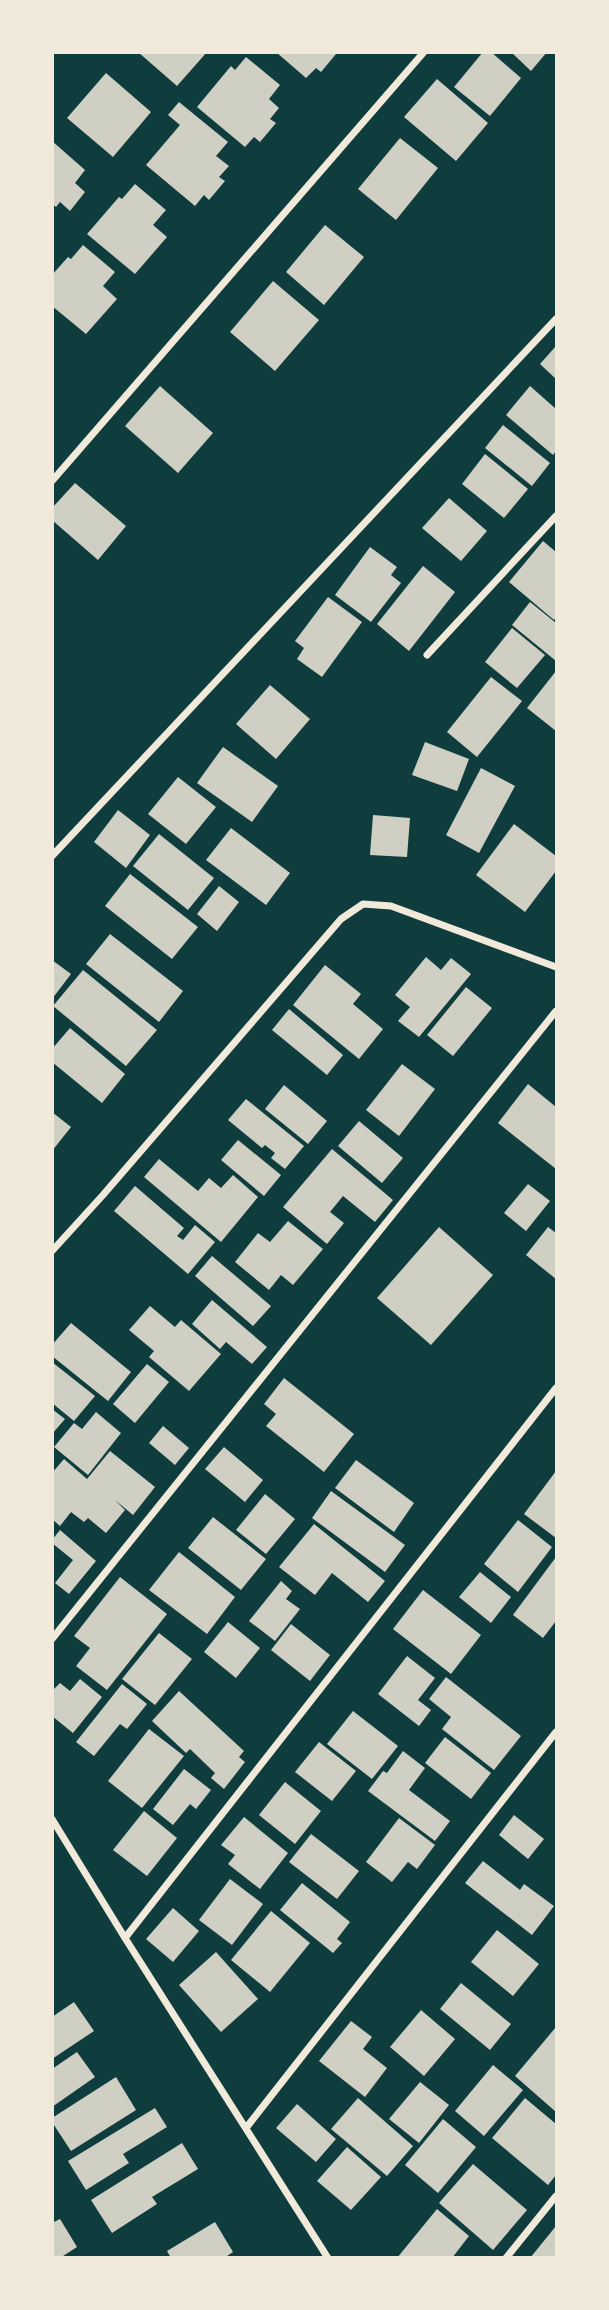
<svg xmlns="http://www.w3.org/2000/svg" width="609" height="2310" viewBox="0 0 609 2310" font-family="'Asap Condensed',sans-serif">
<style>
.building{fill:#cfcfc3}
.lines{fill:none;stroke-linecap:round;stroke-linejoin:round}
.minor{stroke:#f1e9da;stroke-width:7}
</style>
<rect width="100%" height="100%" fill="#0f3d3e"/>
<path class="building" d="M138,52H207L177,86Z
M276,52H335L336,54L321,72L316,68L306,78Z
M483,52H491L521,78L490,116L454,87Z
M511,52H547L531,71Z
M246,57L280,85L269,99L279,108L270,119L276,123L260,142L254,137L245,147L197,107L231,66L235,70Z
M106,73L151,112L113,157L67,118Z
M437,79L488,123L456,161L404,117Z
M179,102L228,142L216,156L229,166L219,177L225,181L209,200L204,195L195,206L146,165L180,125L168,115Z
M400,138L438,168L396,220L358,189Z
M52,141L85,170L75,183L85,192L70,211L60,202L56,207L52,204Z
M135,184L166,210L153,225L167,237L135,274L87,234L119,197L122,199Z
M325,225L364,257L324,305L286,272Z
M83,245L115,272L103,286L117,299L86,334L52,306V275L68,257L71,259Z
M273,281L319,320L275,371L230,332Z
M556,346V379L540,364Z
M160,386L213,433L178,473L125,426Z
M530,386L556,409V451L553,455L506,415Z
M503,425L550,463L532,486L485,448Z
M485,454L528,489L504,518L462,484Z
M75,483L126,526L98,560L52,520V508Z
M449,498L487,531L461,561L422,528Z
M543,541L556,552V617L554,620L509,582Z
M370,547L397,567L391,575L401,583L371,622L335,595Z
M423,566L455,592L409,651L377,624Z
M328,597L362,622L322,677L297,659L304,648L295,641Z
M530,602L556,623V661L512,625Z
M512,628L545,655L517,688L485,662Z
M556,671V731L527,708Z
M491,677L522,701L477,757L447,732Z
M270,685L310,719L276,759L236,724Z
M425,742L469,759L457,791L412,775Z
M223,747L278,786L252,822L197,783Z
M481,768L515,786L479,853L446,835Z
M178,777L216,807L186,844L148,814Z
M118,810L150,835L126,868L94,842Z
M373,815L410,818L407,857L370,855Z
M514,824L556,856V871L525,912L476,875Z
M231,828L290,873L266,905L206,860Z
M159,834L214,878L188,910L133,866Z
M130,874L198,927L172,959L105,906Z
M219,886L239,902L217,931L197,914Z
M110,934L183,991L159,1022L86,964Z
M426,957L441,970L451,958L471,974L419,1037L398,1021L410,1007L395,995Z
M52,960L71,974L52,999Z
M325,965L361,994L353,1004L383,1029L359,1059L293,1005Z
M83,970L157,1030L126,1066L53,1006Z
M466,987L492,1008L453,1056L427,1035Z
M289,1009L343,1055L327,1075L272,1030Z
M70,1028L125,1074L102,1103L52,1062V1049Z
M402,1064L435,1089L399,1136L366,1110Z
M528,1084L556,1107V1169L498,1123Z
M284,1085L327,1121L308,1144L265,1109Z
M246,1099L304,1146L285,1169L271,1158L275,1153L265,1145L262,1148L228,1120Z
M52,1112L71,1127L52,1151Z
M359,1121L403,1158L382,1183L338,1146Z
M238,1140L281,1175L264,1196L221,1160Z
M332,1149L393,1200L375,1222L343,1196L330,1212L344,1223L327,1244L283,1207Z
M159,1159L198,1191L209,1178L221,1188L233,1175L258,1197L221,1242L144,1177Z
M528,1184L550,1201L526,1231L504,1213Z
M135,1186L184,1228L177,1236L183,1240L195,1225L215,1242L188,1274L114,1211Z
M288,1221L323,1249L293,1285L281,1275L269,1290L235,1262L258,1233L270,1242Z
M439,1227L493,1275L431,1345L377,1298Z
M548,1227L556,1233V1279L526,1255Z
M212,1256L271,1306L253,1326L195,1276Z
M212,1300L267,1347L252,1364L226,1342L220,1349L192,1324Z
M150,1306L175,1327L181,1320L221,1354L189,1391L149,1357L154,1351L129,1330Z
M71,1323L131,1372L108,1401L52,1356V1345Z
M52,1362L95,1396L74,1421L52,1403Z
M147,1364L169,1382L135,1423L113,1404Z
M284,1378L354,1434L324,1472L266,1426L276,1414L264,1404Z
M52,1409L65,1419L52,1434Z
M96,1412L121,1433L88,1475L54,1447L74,1423L82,1429Z
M163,1426L189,1448L175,1465L149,1443Z
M224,1447L263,1480L245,1502L205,1469Z
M110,1451L155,1487L133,1515L115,1500L125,1510L106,1533L88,1518L84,1522L71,1512L60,1526L52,1519V1473L64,1459L87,1479Z
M356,1460L414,1503L394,1532L335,1488Z
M556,1471V1538L524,1514Z
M331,1491L405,1545L385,1572L312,1518Z
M265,1494L295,1519L266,1554L236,1530Z
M213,1517L266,1559L241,1590L188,1548Z
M518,1520L552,1547L518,1592L484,1564Z
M314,1524L385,1581L368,1602L332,1573L315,1595L279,1567Z
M60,1530L96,1561L69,1594L55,1583L73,1560L52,1543V1540Z
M179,1552L235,1597L207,1634L149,1590Z
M556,1557V1621L543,1638L513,1615Z
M480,1572L511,1597L491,1623L459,1597Z
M120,1577L167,1614L107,1690L76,1666L90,1648L74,1636Z
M281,1581L292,1591L286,1599L300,1609L275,1641L249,1621Z
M423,1590L481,1635L451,1674L393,1629Z
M228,1622L260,1648L236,1678L204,1652Z
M291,1624L330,1655L310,1681L271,1650Z
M159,1633L192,1659L155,1705L122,1679Z
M407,1656L435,1678L418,1700L431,1710L419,1726L378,1694Z
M446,1677L521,1736L494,1770L442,1729L451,1717L429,1699Z
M80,1679L102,1697L73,1733L52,1716V1691L60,1683L70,1691Z
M122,1684L147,1704L127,1729L120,1724L94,1756L76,1742Z
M179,1691L244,1751L239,1757L245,1762L224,1789L211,1778L215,1773L190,1749L186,1753L152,1721Z
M353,1711L398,1746L372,1779L327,1744Z
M149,1729L184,1756L142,1808L108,1781Z
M445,1737L491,1773L471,1799L425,1763Z
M319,1742L356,1771L332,1801L295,1772Z
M403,1751L425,1768L409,1790L450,1821L435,1841L368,1791L383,1771L387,1773Z
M184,1769L211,1790L196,1809L190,1804L173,1825L153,1809Z
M285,1782L321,1811L295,1844L259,1815Z
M144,1811L177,1838L147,1876L113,1850Z
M514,1815L544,1839L528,1859L499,1835Z
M244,1817L288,1853L260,1889L228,1864L235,1855L221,1845Z
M399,1818L435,1845L417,1869L408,1862L392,1882L366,1862Z
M311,1834L359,1871L337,1899L289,1862Z
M483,1861L520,1890L524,1884L554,1906L532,1935L465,1883Z
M230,1879L263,1904L232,1945L199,1920Z
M302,1883L350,1922L337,1939L342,1943L333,1953L280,1910Z
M173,1908L199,1931L173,1962L146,1939Z
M271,1911L310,1943L270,1992L231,1960Z
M497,1930L539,1964L513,1996L471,1962Z
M216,1952L258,1999L221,2032L179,1985Z
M461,1983L511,2024L490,2050L440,2009Z
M74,2002L94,2031L52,2059V2017Z
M421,2010L455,2039L424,2076L390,2047Z
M351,2021L372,2037L363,2049L387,2068L365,2097L319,2061Z
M556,2027V2112L515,2076Z
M77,2052L95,2077L52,2107V2069Z
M493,2065L523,2090L484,2136L455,2111Z
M116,2077L136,2110L71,2151L52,2122V2118Z
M420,2082L449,2105L419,2143L389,2119Z
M358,2098L413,2146L387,2176L331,2129Z
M525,2098L556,2124V2175L548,2185L492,2138Z
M297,2104L336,2139L316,2162L276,2128Z
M155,2108L167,2127L123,2154L129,2163L86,2190L68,2161Z
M443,2119L476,2147L438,2193L405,2165Z
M182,2143L198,2169L152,2197L157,2204L112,2233L91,2200Z
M347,2147L381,2177L351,2210L317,2181Z
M473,2164L527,2210L493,2250L439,2203Z
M437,2209L469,2236L452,2258H397Z
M60,2219L77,2247L60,2258H52V2223Z
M215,2222L233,2252L224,2258H171L167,2251Z
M556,2226V2258H530Z"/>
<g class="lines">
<path class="minor" d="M52,481L424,52
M427,655L556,516
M52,856L556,319
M52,1251L103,1195L341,919L363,904L391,906L556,967
M52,1639L556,1011
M52,1819L125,1938L328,2258
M125,1938L556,1388
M246,2128L556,1732
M506,2258L556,2196"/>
</g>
<rect width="609" height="2310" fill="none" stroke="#f1e9da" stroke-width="108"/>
</svg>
